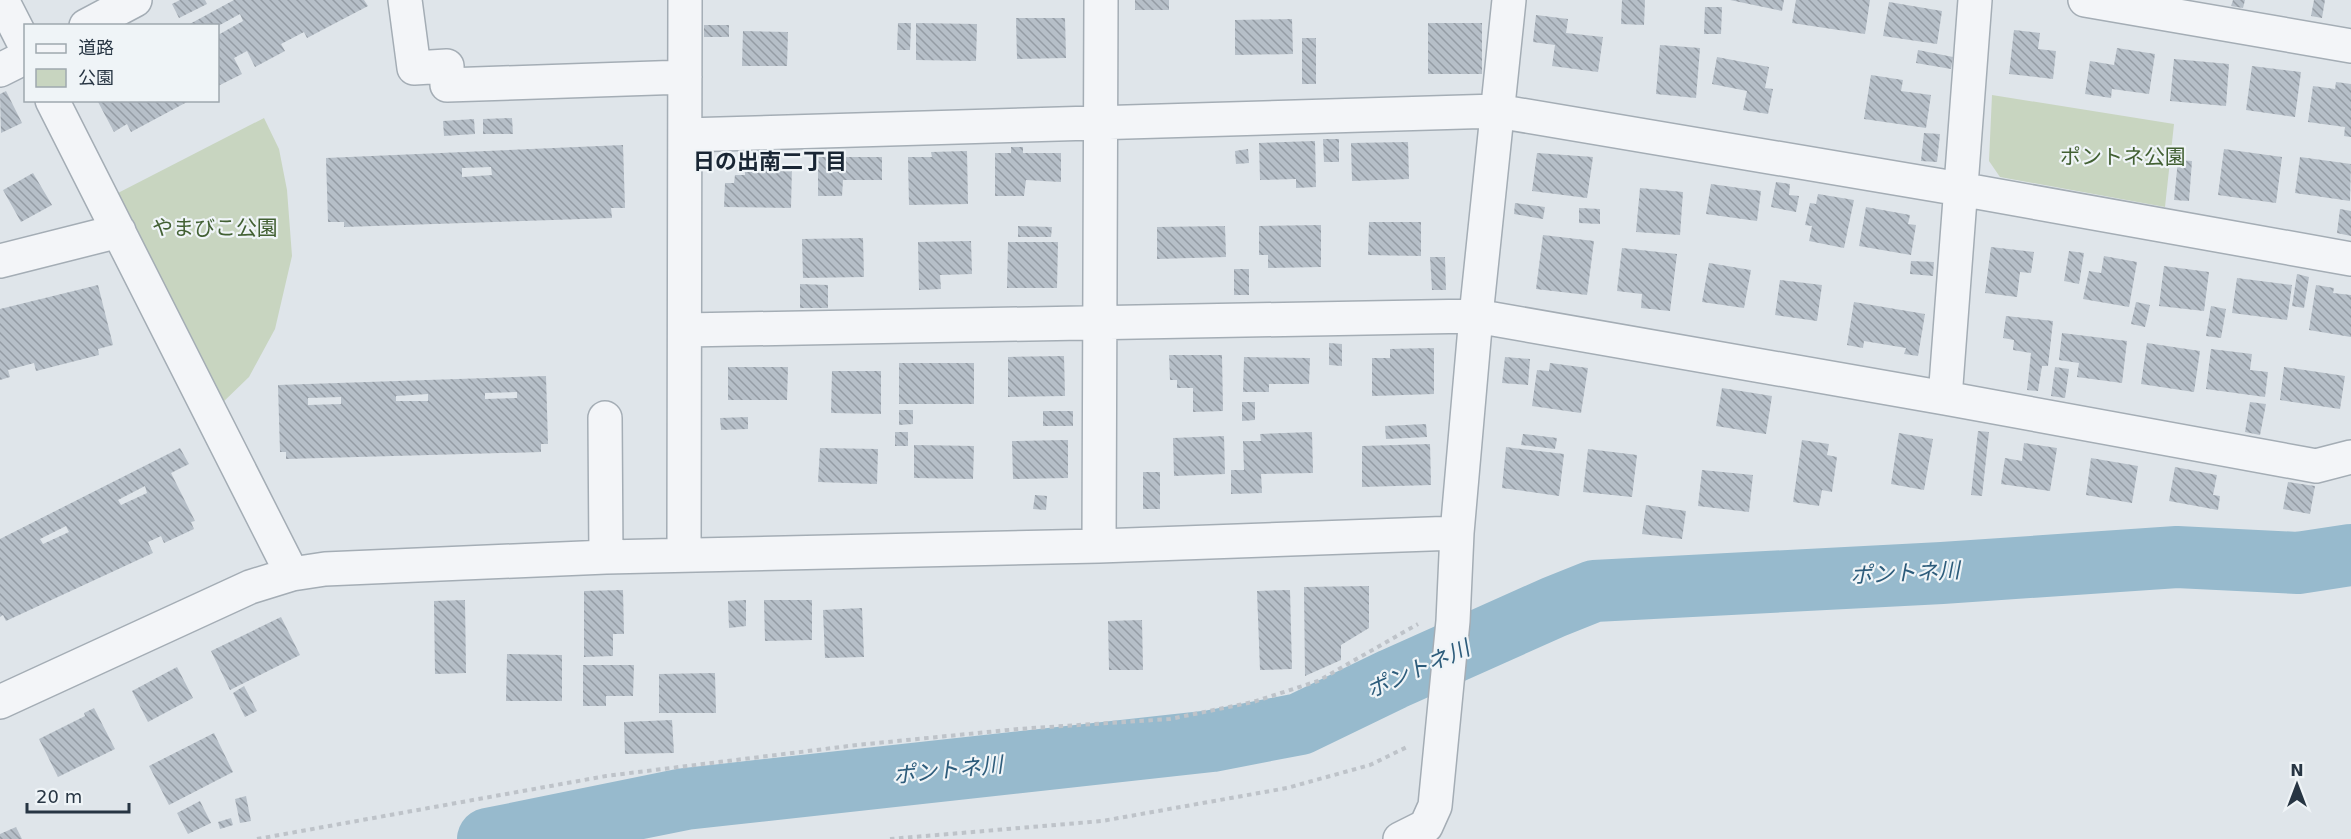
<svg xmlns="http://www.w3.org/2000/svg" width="2351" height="839" viewBox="0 0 2351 839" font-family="'DejaVu Sans','Noto Sans JP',sans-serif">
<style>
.green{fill:#c8d5c0}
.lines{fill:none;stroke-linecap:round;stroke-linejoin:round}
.river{stroke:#97bacd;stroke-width:62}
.building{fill:url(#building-back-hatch);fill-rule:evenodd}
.minor-casing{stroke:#a4adb5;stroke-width:36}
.path{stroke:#bec3c9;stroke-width:4;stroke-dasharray:4.5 4.5;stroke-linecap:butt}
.minor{stroke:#f3f5f8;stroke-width:33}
.labels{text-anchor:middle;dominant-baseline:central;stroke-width:4.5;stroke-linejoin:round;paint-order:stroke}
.park-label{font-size:21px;fill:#426033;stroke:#eff4f7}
.neighbourhood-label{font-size:22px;font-weight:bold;fill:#192634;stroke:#eff4f7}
.water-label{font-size:22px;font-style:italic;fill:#2d5c7b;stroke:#eff4f7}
</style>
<defs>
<pattern id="building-back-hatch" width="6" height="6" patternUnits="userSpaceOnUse" patternTransform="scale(1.5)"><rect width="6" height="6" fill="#b6bfc8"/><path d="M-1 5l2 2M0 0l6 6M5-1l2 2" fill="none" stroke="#949ca4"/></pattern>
</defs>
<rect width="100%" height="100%" fill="#dfe5ea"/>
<path class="green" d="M1992,95L2174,124L2165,207L2000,177L1989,161Z
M264,118L279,149L287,190L292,256L275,329L249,377L219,406L116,194Z"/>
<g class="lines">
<path class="river" d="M488,839L685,799L1212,741L1300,724L1393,679L1554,607L1594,591L1942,573L2177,557L2298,563L2351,555"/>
</g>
<path class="building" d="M180,0H205L207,4L179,18L172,4Z
M234,0H364L368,6L307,38L304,32L281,44L285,51L255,67L247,51L234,58L242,74L218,86V35L243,21L240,14L218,26H186Z
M1135,0H1169V10H1135Z
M1622,0H1645L1644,25L1621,24Z
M1730,0H1784L1782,11Z
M1796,0H1870L1865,34L1792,23Z
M2233,0H2245L2243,8L2231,6Z
M2314,0H2325L2322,18L2311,16Z
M1889,2L1942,11L1937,44L1883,36Z
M1705,7H1722L1721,34H1704Z
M1536,15L1568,19L1566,33L1603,37L1598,72L1552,66L1555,45L1533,42Z
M1016,18H1065L1066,58L1017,59Z
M1292,19L1293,54L1235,55V20Z
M898,23H911L910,50H897Z
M916,23L977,24L976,61L916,60Z
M1428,23H1482V74H1428Z
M704,25H729V37H704Z
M2014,30L2040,33L2038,49L2056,51L2053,79L2009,74Z
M743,31L788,32L787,66H742Z
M1302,38H1316V84H1302Z
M1660,45L1700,48L1696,98L1656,94Z
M2117,48L2155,54L2149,94L2112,89L2111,98L2085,94L2090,61L2114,65Z
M1918,50L1953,57L1951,69L1916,63Z
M1717,57L1769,67L1765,88L1773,89L1768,114L1743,110L1747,91L1712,84Z
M2174,59L2229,64L2226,106L2170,101Z
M2252,66L2301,72L2295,117L2246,110Z
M1871,75L1903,80L1901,91L1931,95L1926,128L1864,119Z
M2336,82L2351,84V137L2344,136L2345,127L2308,122L2313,86L2335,89Z
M6,91L22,123L1,133L0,94Z
M97,100H186L187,102L131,132L127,124L114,132Z
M512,118L513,134H483V119Z
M474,119L475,134L444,136L443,121Z
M1924,133L1940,134L1937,162L1921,161Z
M1323,139H1339V162H1324Z
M1315,141L1316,187L1296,188V179L1260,180L1259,143Z
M1408,142L1409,179L1352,181L1351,143Z
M777,144L778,158L751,159L750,145Z
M623,145L625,208H611L612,218L344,227V222H328L326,158ZM491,167L492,175L462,177V168Z
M1011,147H1023V153H1061V182L1026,180L1024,196H995V153H1011Z
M1248,149L1249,163L1236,164L1235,151Z
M2224,149L2282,157L2276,203L2218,195Z
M967,151L968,204L909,205L908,157H932L931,152Z
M1537,153L1593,157L1587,198L1532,191Z
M818,157H882V180H843L842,196H818Z
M2300,157L2351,164L2350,201L2295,193Z
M2178,160L2192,161L2189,201L2174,200Z
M745,166H792L791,208L724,207L725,183H734L735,175H745Z
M33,173L52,205L21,222L3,190Z
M1776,182L1790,184L1789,195L1799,196L1796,212L1771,207Z
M1711,184L1761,191L1757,221L1706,214Z
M1640,188L1683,192L1680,235L1636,232Z
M1818,194L1854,200L1844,248L1809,241L1812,226L1805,225L1810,203L1816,204Z
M1515,203L1545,207L1543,219L1514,214Z
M1866,207L1910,215L1908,224L1916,225L1911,255L1859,246Z
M1579,208L1600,209V224L1579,223Z
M2340,209L2351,211V236L2337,233Z
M1369,222H1421V256L1368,255Z
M1321,225V267L1268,268V255H1259V226Z
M1018,226L1052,227L1051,237H1018Z
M1225,226L1226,257L1157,259V227Z
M1543,235L1594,241L1587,295L1536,289Z
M863,238L864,277L803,278L802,239Z
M971,241L972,274L940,275L941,289L919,290L918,242Z
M1008,242H1058L1057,288H1007Z
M1991,247L2034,252L2031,273L2020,272L2017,297L1985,293Z
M1622,248L1677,254L1670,311L1641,308L1642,294L1617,291Z
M2069,251L2084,253L2079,284L2064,281Z
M2104,256L2137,262L2129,307L2083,299L2089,271L2101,273Z
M1430,257H1445L1446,290H1432Z
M1911,261L1934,262L1933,276L1910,274Z
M1709,263L1751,270L1744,308L1702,302Z
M2164,266L2209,272L2204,311L2159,306Z
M1234,269H1249V295H1234Z
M2297,274L2309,277L2304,308L2292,306Z
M2237,278L2292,285L2287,320L2232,313Z
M1780,280L1822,285L1817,321L1775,315Z
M800,284L828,285V308H800Z
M98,285L113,345L98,349L99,355L36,371L34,363L8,370L10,377L0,380V309Z
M2316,285L2334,288L2333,293L2351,295V337L2309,330Z
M1854,302L1925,314L1918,356L1904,354L1906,348L1864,341L1863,348L1847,345Z
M2136,302L2150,305L2145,327L2131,324Z
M2211,306L2226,309L2221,338L2206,336Z
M2006,316L2053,321L2048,366H2042L2038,391L2027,390L2031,353L2013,350L2014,340L2003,338Z
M2062,333L2127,341L2122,383L2077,377L2079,363L2059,360Z
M1329,343L1342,344V366L1329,365Z
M2147,343L2200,351L2194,392L2141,384Z
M1434,348V394L1372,396V358H1390V349Z
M2211,349L2252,354L2250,370L2268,372L2265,397L2206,389Z
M1169,355H1222L1223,411L1193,412V388H1177V380H1170Z
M1064,356L1065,396L1008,397V357Z
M1244,357L1310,358L1309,384H1269V392H1243Z
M1505,357L1530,359L1528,385L1502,383Z
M899,363H974V404H899Z
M1550,363L1588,368L1581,413L1532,406L1537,370L1549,371Z
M728,367H788L787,400H728Z
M2055,367L2069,369L2065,398L2051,396Z
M2284,367L2345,376L2340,409L2280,400Z
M832,371H881V414L831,413Z
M546,376L548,444H541V452L286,459V452H280L278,385ZM517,392V398L485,399V393ZM428,394V401H396V396ZM341,397V404L308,405V398Z
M1722,388L1772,396L1766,434L1716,426Z
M1242,402H1255V420L1242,421Z
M2250,402L2266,404L2260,435L2245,432Z
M899,410H913V424L899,425Z
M1043,411H1073V426H1043Z
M748,417V429L721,430L720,418Z
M1426,424L1427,437L1386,439L1385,426Z
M1978,431L1989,432L1982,496L1971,495Z
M895,432H908V446H895Z
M1312,432L1313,473L1261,474L1262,493L1231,494V470H1244L1243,441H1261L1260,434Z
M1899,433L1933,439L1924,490L1891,484Z
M1523,434L1557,438L1555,449L1521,445Z
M1224,436L1225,474L1174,476L1173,438Z
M1068,440V478L1013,479L1012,441Z
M1802,440L1829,444L1827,455L1837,457L1832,492L1822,490L1819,506L1793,502Z
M2024,443L2057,448L2050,491L2001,484L2005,458L2022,461Z
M1430,444L1431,485L1362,487V446Z
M914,445L974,446L973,479L914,478Z
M1506,447L1564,454L1559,496L1502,488Z
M180,448L189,464L171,473L195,521L191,522L194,529L164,543L161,536L148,542L153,553L6,621L3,615L0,617V539ZM145,486L147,493L121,505L118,500ZM66,526L69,532L43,544L40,539Z
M820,448L878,449L877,484L818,482Z
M1588,449L1637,455L1632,497L1583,492Z
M2091,458L2138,466L2132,503L2086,495Z
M2175,467L2217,475L2213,495L2220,496L2218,510L2169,501Z
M1702,470L1753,475L1749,512L1698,506Z
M1143,472H1160V509H1143Z
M2288,482L2315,486L2310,514L2283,509Z
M1035,495L1047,496L1046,510L1033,509Z
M1646,505L1686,511L1682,539L1642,534Z
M1369,586V628L1341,645V660L1305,676L1304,587Z
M623,590L624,634H613V656L584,657V591Z
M1290,590L1292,669L1260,670L1257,591Z
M465,600L466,673L435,674L434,601Z
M746,600V626L729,628L728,601Z
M764,600H812V640L765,641Z
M862,608L864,657L825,658L823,610Z
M281,617L300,655L230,690L211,651Z
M1142,620L1143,670H1109L1108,621Z
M507,654L562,655V701H506Z
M583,665H634L633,696H606V706H583Z
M177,667L193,698L148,722L132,691Z
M715,673L716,713H659V674Z
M244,686L257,711L245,717L233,693Z
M94,708L115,749L58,777L39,739L85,716L84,713Z
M672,720L674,753L625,754L624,722Z
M214,733L233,772L169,805L149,766Z
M246,796L251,821L240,823L235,799Z
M200,801L211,823L188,834L177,813Z
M231,818L233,825L220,829L218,822Z
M16,827L22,839H0V834Z"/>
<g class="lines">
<g class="minor-casing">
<path id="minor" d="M2,0L26,47
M405,0L414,68L447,66V85L685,77
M2085,0L2351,46
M86,26L135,0
M0,70L26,57
M52,100L292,574
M685,135L1497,111L1960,189L2351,259
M0,261L119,231
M685,330L1476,316L1945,398L2316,466L2351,457
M1945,398L1975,0
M605,418L606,557
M1099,546L1101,0
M684,555L685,0
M0,702L250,587L292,574L325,569L606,557L1099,546L1457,533L1476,316L1509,0
M1400,839L1426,826L1435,806L1453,621L1457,533"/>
</g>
<path class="path" d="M257,839L606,776L857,745L1018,729L1170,719L1253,702L1318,681L1418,624
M890,839L1102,821L1287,788L1370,765L1407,747"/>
<use href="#minor" class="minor"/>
</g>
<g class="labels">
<g class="park-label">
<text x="2123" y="157">ポントネ公園</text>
<text x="215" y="228">やまびこ公園</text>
</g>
<g class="neighbourhood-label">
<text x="770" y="161">日の出南二丁目</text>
</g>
<g class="water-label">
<text transform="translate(1905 573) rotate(-3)">ポントネ川</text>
<text transform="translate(1418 669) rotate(-24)">ポントネ川</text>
<text transform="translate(948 770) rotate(-6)">ポントネ川</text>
</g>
</g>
<rect x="24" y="24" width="195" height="78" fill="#eff4f7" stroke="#9fa8af" stroke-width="1.5"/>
<rect x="36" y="44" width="30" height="9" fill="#f3f5f8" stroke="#9fa8af" stroke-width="1.5"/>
<text x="78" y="54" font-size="18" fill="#273543">道路</text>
<rect x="36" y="69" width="30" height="18" fill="#c8d5c0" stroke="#9fa8af" stroke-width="1.5"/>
<text x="78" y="84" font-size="18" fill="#273543">公園</text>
<g transform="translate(2297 785)" stroke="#eff4f7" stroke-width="4.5" paint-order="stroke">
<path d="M0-4.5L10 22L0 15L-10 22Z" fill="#273543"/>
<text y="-9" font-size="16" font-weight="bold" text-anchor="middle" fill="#273543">N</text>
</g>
<path d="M27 803v9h102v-9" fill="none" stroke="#273543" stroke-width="3"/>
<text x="36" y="803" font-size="18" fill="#273543" stroke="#eff4f7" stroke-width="4.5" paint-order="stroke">20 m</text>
</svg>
